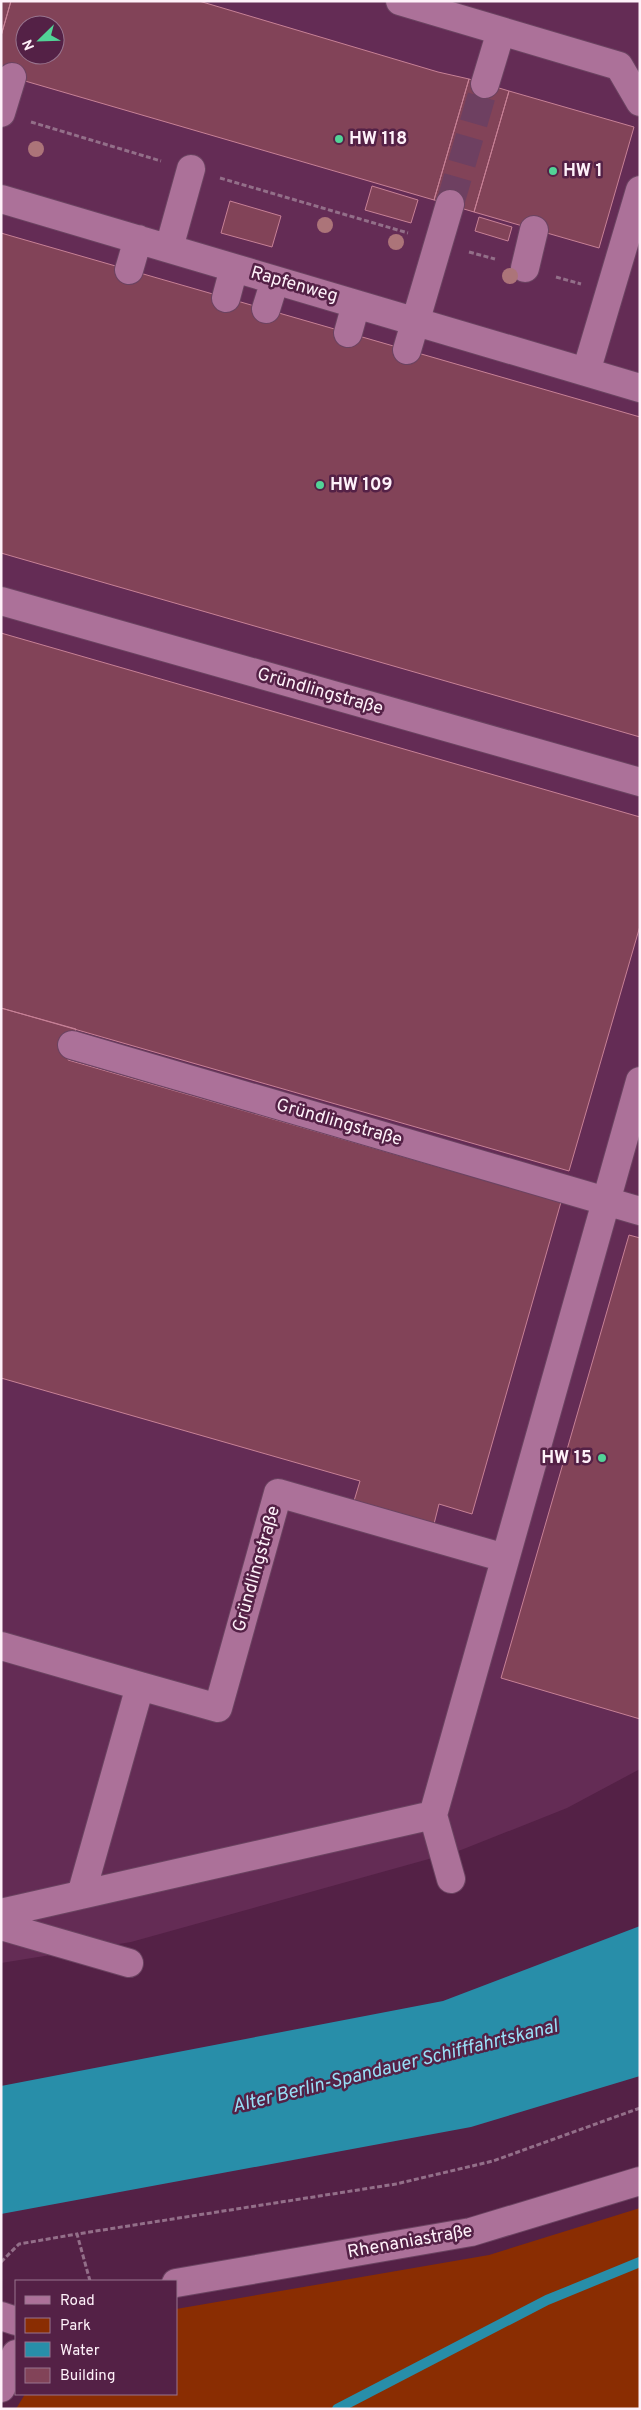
<svg xmlns="http://www.w3.org/2000/svg" width="641" height="2410" viewBox="0 0 641 2410" font-family="Overpass,sans-serif">
<style>
.built{fill:#642c55;fill-rule:evenodd}
.green{fill:#8a2d02}
.water{fill:#288ea9}
.lines{fill:none;stroke-linecap:round;stroke-linejoin:round}
.stream{stroke:#288ea9;stroke-width:10}
.building{fill:#824358;stroke:#c78196;fill-rule:evenodd}
.minor-tunnel{stroke:#6e4061;stroke-width:28;stroke-dasharray:28 14;stroke-linecap:butt}
.minor-casing{stroke:#6b4361;stroke-width:30}
.path{stroke:#936f89;stroke-width:3;stroke-dasharray:5 2.5;stroke-linecap:butt}
.minor{stroke:#ac7199;stroke-width:28}
.tree{fill:#ac7479}
.poi-dot{fill:#52d397;stroke:#542146;stroke-width:2}
.labels{text-anchor:middle;dominant-baseline:central;stroke-width:5;stroke-linejoin:round;paint-order:stroke}
.poi-label{font-size:18px;font-weight:bold;fill:#fef1f9;stroke:#542146;text-anchor:start}
.street-label{font-size:18px;fill:#fef1f9;stroke:#542146}
.water-label{font-size:19px;font-style:italic;fill:#98dff6;stroke:#542146}
</style>
<rect width="100%" height="100%" fill="#542146"/>
<path class="built" d="M1,1H640V1769L567,1808L461,1850L131,1942L1,1963ZM25,25H55V55H25Z"/>
<path class="green" d="M640,2208V2409H16L25,2394H176V2309L489,2255Z"/>
<path class="water" d="M640,1926V2076L471,2127L1,2214V2086L443,2001Z"/>
<g class="lines">
<path class="stream" d="M337,2409L547,2300L640,2262"/>
</g>
<path class="building" d="M1,1H11L1,36Z
M11,1H199L438,72L469,79L434,200L1,74V36ZM25,25H55V55H25Z
M469,79L509,91L474,212L434,200Z
M509,91L634,127L599,248L474,212Z
M372,186L418,200L411,223L365,210Z
M230,201L281,216L272,247L221,233Z
M479,217L512,227L508,241L475,231Z
M1,233L640,417V737L1,553Z
M1,633L640,817V926L569,1171L1,1008Z
M1,1008L76,1029L68,1060L561,1202L472,1514L439,1504L434,1524L354,1501L360,1481L1,1378Z
M629,1235L640,1238V1719L501,1678Z"/>
<g class="lines">
<path class="minor-tunnel" d="M450,204L485,84"/>
<g class="minor-casing">
<path id="minor" d="M400,1L619,66L640,102
M485,84L501,31
M1,113L12,77
M1,199L640,388
M169,248L191,169
M525,268L534,230
M129,270L138,239
M226,298L234,268
M266,309L275,280
M348,333L356,304
M407,350L450,204
M586,372L640,190
M1,601L640,782
M72,1045L640,1211
M1,1646L140,1686L81,1895
M140,1686L218,1708L278,1493L505,1558
M451,1879L433,1815L640,1081
M1,1913L433,1815
M1,1926L129,1963
M176,2283L471,2232L640,2181
M1,2316L16,2321
M1,2388L16,2354"/>
</g>
<path class="path" d="M31,122L161,161
M220,178L408,233
M469,252L495,259
M556,277L581,284
M1,2262L19,2244L77,2234
M90,2281L77,2234L396,2184L493,2161L640,2108"/>
<use href="#minor" class="minor"/>
</g>
<g class="tree">
<circle cx="36" cy="149" r="8"/>
<circle cx="325" cy="225" r="8"/>
<circle cx="396" cy="242" r="8"/>
<circle cx="510" cy="276" r="8"/>
</g>
<g class="poi-dot">
<circle cx="339" cy="139" r="5"/>
<circle cx="553" cy="171" r="5"/>
<circle cx="320" cy="485" r="5"/>
<circle cx="602" cy="1458" r="5"/>
</g>
<g class="labels">
<g class="poi-label">
<text x="349" y="139">HW 118</text>
<text x="563" y="171">HW 1</text>
<text x="330" y="485">HW 109</text>
<text x="592" y="1458" text-anchor="end">HW 15</text>
</g>
<g class="street-label">
<text transform="translate(294 285) rotate(16)">Rapfenweg</text>
<text transform="translate(320 692) rotate(16)">Gründlingstraße</text>
<text transform="translate(339 1123) rotate(16)">Gründlingstraße</text>
<text transform="translate(257 1569) rotate(-74)">Gründlingstraße</text>
<text transform="translate(410 2242) rotate(-10)">Rhenaniastraße</text>
</g>
<g class="water-label">
<text transform="translate(395 2067) rotate(-14)">Alter Berlin-Spandauer Schifffahrtskanal</text>
</g>
</g>
<rect width="641" height="2410" fill="none" stroke="#fef1f9" stroke-width="5"/>
<rect x="15" y="2280" width="162" height="115" fill="#542146" stroke="#98748e"/>
<rect x="25" y="2296" width="25" height="8" fill="#ac7199" stroke="#98748e"/>
<text x="60" y="2305" font-size="15" fill="#fef1f9">Road</text>
<rect x="25" y="2318" width="25" height="15" fill="#8a2d02" stroke="#98748e"/>
<text x="60" y="2330" font-size="15" fill="#fef1f9">Park</text>
<rect x="25" y="2342" width="25" height="15" fill="#288ea9" stroke="#98748e"/>
<text x="60" y="2355" font-size="15" fill="#fef1f9">Water</text>
<rect x="25" y="2368" width="25" height="15" fill="#824358" stroke="#98748e"/>
<text x="60" y="2380" font-size="15" fill="#fef1f9">Building</text>
<g transform="translate(40 40) rotate(247)"><circle r="24" fill="#542146" stroke="#98748e"/>
<path d="M0-4L9 19L0 12L-9 19Z" fill="#52d397"/>
<text y="-8" font-size="14" font-weight="bold" text-anchor="middle" fill="#fef1f9">N</text>
</g>
</svg>
